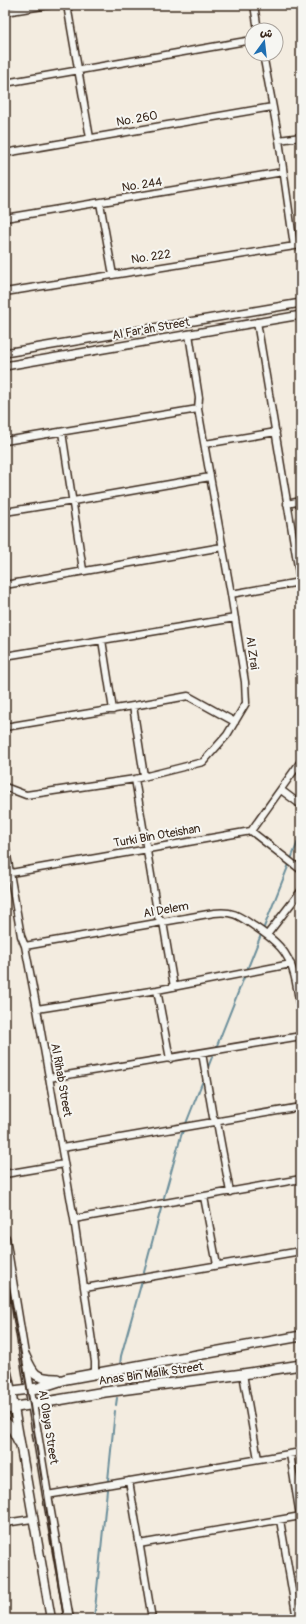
<svg xmlns="http://www.w3.org/2000/svg" width="306" height="1624" viewBox="0 0 306 1624" font-family="Pangolin,'Playpen Sans Arabic',sans-serif">
<style>
.lines{fill:none;stroke-linecap:round;stroke-linejoin:round}
.stream{stroke:#6c8f9b;stroke-width:2}
.minor-casing{stroke:#3b2a1e;stroke-width:9}
.tertiary-casing{stroke:#3b2a1e;stroke-width:10}
.secondary-casing{stroke:#3b2a1e;stroke-width:11}
.primary-casing{stroke:#3b2a1e;stroke-width:12}
.minor{stroke:#f6f6f2;stroke-width:6}
.tertiary{stroke:#f6f6f2;stroke-width:7}
.secondary{stroke:#f6f6f2;stroke-width:8}
.primary{stroke:#f6f6f2;stroke-width:9}
.rail{stroke:#3b2a1e;stroke-width:2}
.labels{text-anchor:middle;dominant-baseline:central;stroke-width:4;stroke-linejoin:round;paint-order:stroke}
.street-label{font-size:12px;fill:#3b2a1e;stroke:#f6f6f2}
</style>
<rect width="100%" height="100%" fill="#f3ece0"/>
<filter id="ink" filterUnits="userSpaceOnUse"><feTurbulence type="fractalNoise" baseFrequency=".025" numOctaves="2"/><feDisplacementMap in="SourceGraphic" scale="8" xChannelSelector="R" yChannelSelector="G"/><feConvolveMatrix kernelMatrix="1 2 1 2 8 2 1 2 1" color-interpolation-filters="sRGB"/></filter>
<g filter="url(#ink)">
<g class="lines">
<path class="stream" d="M216,1048L301,834
M207,1070L214,1052
M163,1201L181,1136L204,1078
M143,1276L162,1205
M120,1365L121,1356L142,1281
M118,1382V1381
M116,1405L117,1398
M108,1480L115,1411
M94,1619L107,1490"/>
<g class="minor-casing">
<path id="minor" d="M67,5L90,138
M254,5L258,30
M5,12L49,5
M263,54L279,140L294,246
M5,83L252,40
M279,140L301,137
M5,153L272,107
M100,203L113,275
M5,218L283,172
M5,292L301,245
M257,322L301,585
M62,432L83,570
M5,441L198,409
M205,444L276,432
M287,504L301,501
M5,512L73,501L210,477
M5,585L222,547
M231,594L300,582
M102,640L113,710
M5,656L235,618
M133,706L144,776
M5,727L133,706L188,696L235,722
M135,779L158,917L163,922L174,987
M5,787L26,795L135,779L203,762L227,735L246,703L245,682L231,594L198,409L199,398L189,334
M281,790L301,805
M251,831L301,761
M5,844L21,936L25,946L37,1009L74,1219L95,1362V1375
M5,874L251,831L301,870
M267,935L301,891
M25,946L214,913C233,911 238,915 254,926C263,932 272,938 280,947C296,964 298,994 301,1016
M157,990L170,1059
M37,1009L157,990L291,964
M202,1053L213,1117L217,1122L230,1192
M49,1078L301,1036
M62,1148L301,1107
M5,1174L64,1164
M204,1197L217,1265
M74,1219L301,1179
M85,1288L301,1251
M243,1374L258,1459
M290,1454L300,1516
M129,1481L152,1619
M47,1495L301,1452
M280,1520L297,1619
M5,1523L32,1519
M139,1544L301,1516"/>
</g>
<g class="tertiary-casing">
<path id="tertiary" d="M5,353L301,303
M5,366L301,315"/>
</g>
<g class="secondary-casing">
<path id="secondary" d="M5,1238L47,1495L69,1619
M5,1364L11,1391L51,1619"/>
</g>
<g class="primary-casing">
<path id="primary" d="M24,1354C33,1374 34,1379 57,1379
M5,1392L38,1388L66,1379L301,1336
M5,1409L105,1392L243,1374L301,1365
M5,1422L13,1430L19,1442"/>
</g>
<use href="#minor" class="minor"/>
<use href="#tertiary" class="tertiary"/>
<use href="#secondary" class="secondary"/>
<use href="#primary" class="primary"/>
<path class="rail" d="M5,1263L29,1399L64,1619"/>
</g>
</g>
<g class="labels">
<g class="street-label">
<text transform="translate(137 119) rotate(-10)">No. 260</text>
<text transform="translate(142 185) rotate(-9)">No. 244</text>
<text transform="translate(151 257) rotate(-9)">No. 222</text>
<text transform="translate(151 329) rotate(-10)">Al Far'ah Street</text>
<text transform="translate(252 653) rotate(82)">Al Zrai</text>
<text transform="translate(157 836) rotate(-10)">Turki Bin Oteishan</text>
<text transform="translate(166 910) rotate(-10)">Al Delem</text>
<text transform="translate(61 1080) rotate(80)">Al Rihab Street</text>
<text transform="translate(151 1374) rotate(-8)">Anas Bin Malik Street</text>
<text transform="translate(48 1427) rotate(81)">Al Olaya Street</text>
</g>
</g>
<rect width="306" height="1624" fill="none" stroke="#f6f6f2" stroke-width="20"/>
<rect x="10" y="10" width="286" height="1604" fill="none" stroke="#3b2a1e" stroke-width="1.5" filter="url(#ink)"/>
<g transform="translate(264 42) rotate(15)"><circle r="19" fill="#f6f6f2" stroke="#aba49d"/>
<path d="M0-3L7 15L0 10L-7 15Z" fill="#1f6fb2"/>
<text y="-6" font-size="11" font-weight="bold" text-anchor="middle" fill="#3b2a1e">ش</text>
</g>
</svg>
